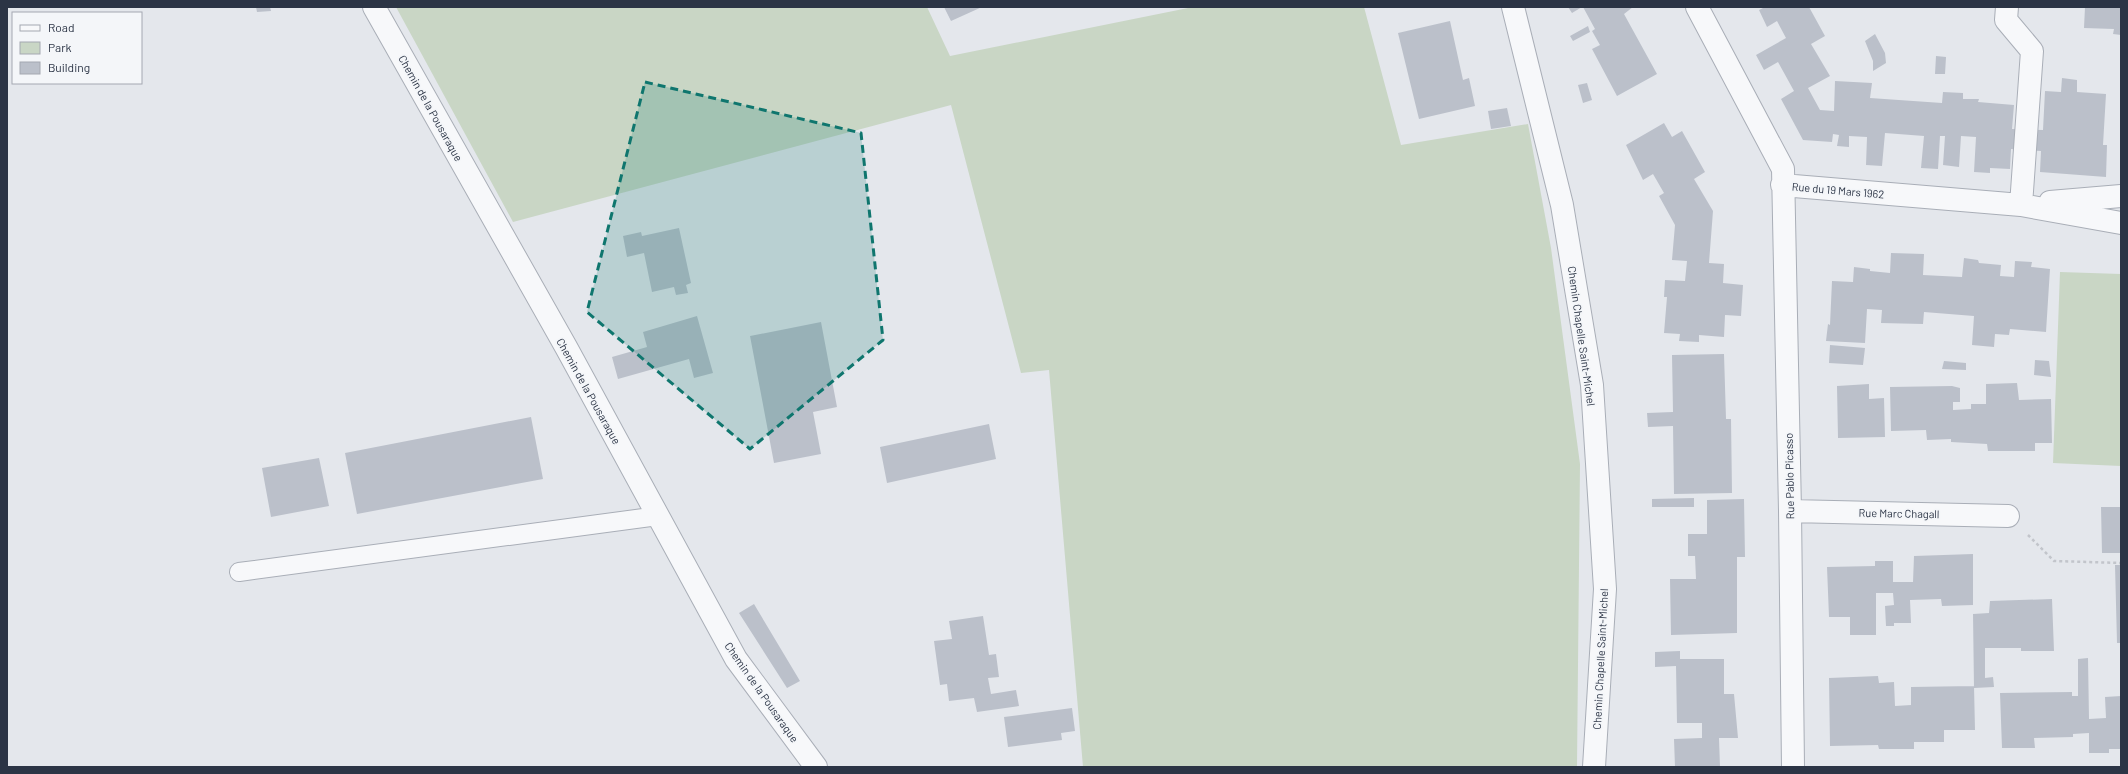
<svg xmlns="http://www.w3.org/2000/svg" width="2128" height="774" viewBox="0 0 2128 774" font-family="Barlow,sans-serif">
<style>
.green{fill:#c9d6c5}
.building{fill:#bbc0ca}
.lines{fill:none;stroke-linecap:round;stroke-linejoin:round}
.lane-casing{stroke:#a9aeb7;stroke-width:20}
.street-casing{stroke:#a9aeb7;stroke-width:24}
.path{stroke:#c2c5cb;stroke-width:2.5;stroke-dasharray:3 3;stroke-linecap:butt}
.lane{stroke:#f7f8fa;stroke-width:18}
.street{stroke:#f7f8fa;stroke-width:22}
.marked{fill:#0f766e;fill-opacity:0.2;stroke:#0f766e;stroke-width:3;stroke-dasharray:8 5;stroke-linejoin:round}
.labels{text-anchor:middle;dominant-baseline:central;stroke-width:3.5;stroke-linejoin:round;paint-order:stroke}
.street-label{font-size:11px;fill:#2b3445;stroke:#f4f6f9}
</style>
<rect width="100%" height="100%" fill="#e4e7ec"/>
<path class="green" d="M396,7H927L950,56L1193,7H1364L1401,145L1528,124L1551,248L1580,464L1577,767H1083L1049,370L1021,373L951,105L513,222Z
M2060,272L2121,274V466L2053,463Z"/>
<path class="building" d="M256,7H270L271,11L257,12Z
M944,7H982L951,21Z
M1568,7H1582L1572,13Z
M1583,7H1633L1624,14L1657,74L1617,96L1592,49L1600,45L1592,31L1595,29Z
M1765,7H1809L1825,36L1811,44L1830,76L1808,88L1820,110L1834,111L1835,81L1872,83L1870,98L1942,103L1943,92L1963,93V99H1979L1978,102L2014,105L2012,129L2043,130L2045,91L2061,92L2062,78L2077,80V92L2106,94L2103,145H2107L2106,177L2040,172L2041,151L2011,149L2010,169L1990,168V173L1974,172L1976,137L1961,136L1959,167L1943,165L1945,136H1940L1938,169L1921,168L1924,136L1885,133L1882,166L1866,165L1867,137L1849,136V147L1837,146L1839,135L1833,134L1832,142L1803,140L1781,99L1794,91L1778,62L1764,70L1756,55L1786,38L1777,21L1767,27L1759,10Z
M2085,7H2121V35L2113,34L2114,29L2084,28Z
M1450,21L1463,80L1469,78L1475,106L1419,119L1398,33Z
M1588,26L1590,32L1573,41L1570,36Z
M1875,34L1885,53L1886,63L1873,71V61L1865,41Z
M1936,56L1946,57L1945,74H1935Z
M1587,83L1592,100L1583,103L1578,85Z
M1507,108L1511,126L1491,129L1488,111Z
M1664,123L1672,137L1682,131L1705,172L1694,179L1713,211L1709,263L1724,264L1723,283L1743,285L1741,316L1725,315L1724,337L1699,335V342L1679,341L1680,334L1664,333L1667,297H1664L1665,280L1685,281L1687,261L1672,260L1675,225L1659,196L1664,193L1653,174L1643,180L1626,145Z
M679,228L691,283L686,285L688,293L676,295L674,287L652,292L644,253L627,257L623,236L641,232L642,236Z
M1891,253L1924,254L1923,275L1962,277L1964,258L1978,260L1979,263L2001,265L2000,276L2014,277L2015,261L2032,262L2031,267L2050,269L2046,332L2010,329L2009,335L1995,334L1994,347L1972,345L1974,316L1924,312L1923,324L1881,323L1882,310L1867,309L1865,343L1826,341L1828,324L1830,325L1832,281L1853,282L1854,267L1870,269V271L1890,273Z
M697,316L713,373L694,378L689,359L618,379L612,357L647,347L643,332Z
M821,322L837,407L813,412L821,454L774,463L750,336Z
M1830,345L1865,348L1863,365L1829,363Z
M1724,354L1726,419H1731L1732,493L1674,494L1673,426L1648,427L1647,413L1673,412L1672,355Z
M2035,360L2049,361L2051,377L2034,375Z
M1944,361L1966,363V370L1942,369Z
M2017,383L2019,400L2051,399L2052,443H2035V451H1988L1987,444L1951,442V439L1927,440L1926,430L1891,431L1890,387L1952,386L1960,388V402H1953V410L1971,409V404H1986V384Z
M1869,384V399L1884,398L1885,437L1838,438L1837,386Z
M531,417L543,479L357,514L345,453Z
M989,424L996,459L887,483L880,447Z
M319,458L329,506L271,517L262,468Z
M1694,498V507H1652V499Z
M1744,499L1745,557H1737V633L1671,635L1670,579H1696L1695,556H1688V534H1707V500Z
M2101,507H2121V553H2102Z
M1973,554V605L1942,606L1941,599L1910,600L1911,623H1894V626H1886L1885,606L1894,605L1893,593H1876V635H1850V617H1829L1827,567L1875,566V561H1893V582H1913L1914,556Z
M2115,565H2121V643H2117Z
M2052,599L2054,651H2021V648H1985V678L1993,677L1994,687L1974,688L1973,614L1989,613L1990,601Z
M754,604L800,681L787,688L739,613Z
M983,616L989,655L996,654L999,677L988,678L991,694L1016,690L1019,706L977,712L974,698L949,701L947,684L940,685L934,641L952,639L949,621Z
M1680,651V659H1724V694H1734L1738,738H1719L1720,767H1675L1674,739L1702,738V723H1677L1676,666L1655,667V652Z
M2088,658L2089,719L2106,718L2105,697L2121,696V749H2109V753H2089V733L2073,734V737L2034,738L2035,748H2002L2000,693L2072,692V696H2078V659Z
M1878,676L1879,683L1894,682L1895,706L1911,705V687L1974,686L1975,730H1944V742H1914V749H1879L1878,745L1830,746L1829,678Z
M1072,708L1075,731L1061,733L1062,740L1008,747L1004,717Z"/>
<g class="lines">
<g class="lane-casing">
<path id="lane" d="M239,572L658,516"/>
</g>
<g class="street-casing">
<path id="street" d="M374,7L566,347L736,659L816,767
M1513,7L1562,205L1592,385L1605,589L1594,767
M1697,7L1783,169L1790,511L1793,767
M2007,7L2006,20L2032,51L2021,205
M1782,185L2021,205L2121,223
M2050,202L2121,196
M1790,511L2008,516"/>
</g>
<path class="path" d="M2028,535L2054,561L2121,563"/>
<use href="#lane" class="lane"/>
<use href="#street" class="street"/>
</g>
<path class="marked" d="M645,82L861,133L883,340L750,449L587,312Z"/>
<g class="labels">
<g class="street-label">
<text transform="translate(431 108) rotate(61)">Chemin de la Pousaraque</text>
<text transform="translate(1838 190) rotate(5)">Rue du 19 Mars 1962</text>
<text transform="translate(1582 336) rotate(82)">Chemin Chapelle Saint-Michel</text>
<text transform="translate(589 391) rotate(61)">Chemin de la Pousaraque</text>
<text transform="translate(1789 476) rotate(-91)">Rue Pablo Picasso</text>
<text transform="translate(1899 513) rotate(1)">Rue Marc Chagall</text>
<text transform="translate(1600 659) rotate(-87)">Chemin Chapelle Saint-Michel</text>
<text transform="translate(762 692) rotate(55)">Chemin de la Pousaraque</text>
</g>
</g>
<rect width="2128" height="774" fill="none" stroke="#2b3445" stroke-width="16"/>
<rect x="12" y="12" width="130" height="72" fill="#f4f6f9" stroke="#a4a8b1"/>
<rect x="20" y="25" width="20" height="6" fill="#f7f8fa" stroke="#a4a8b1"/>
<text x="48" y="32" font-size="12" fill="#2b3445">Road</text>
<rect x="20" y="42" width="20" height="12" fill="#c9d6c5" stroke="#a4a8b1"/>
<text x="48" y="52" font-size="12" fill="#2b3445">Park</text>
<rect x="20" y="62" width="20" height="12" fill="#bbc0ca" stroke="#a4a8b1"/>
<text x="48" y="72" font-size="12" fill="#2b3445">Building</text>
</svg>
